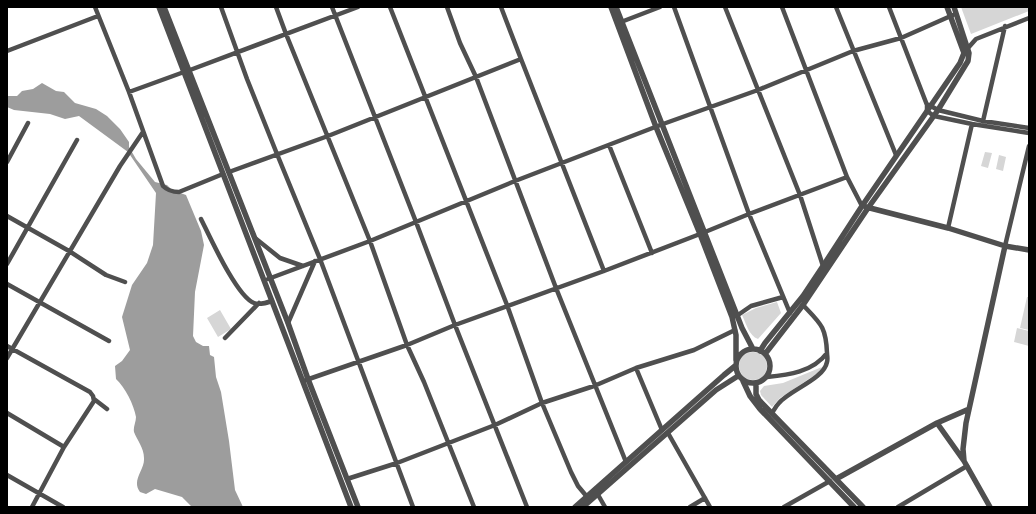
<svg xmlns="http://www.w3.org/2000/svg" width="1036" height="514" viewBox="0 0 1036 514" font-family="'PT Sans',sans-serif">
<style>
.green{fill:#d6d6d6}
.water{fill:#9d9d9d}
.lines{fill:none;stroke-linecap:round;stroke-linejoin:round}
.minor{stroke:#4f4f4f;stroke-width:4.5}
.tertiary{stroke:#4f4f4f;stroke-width:5.5}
</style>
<rect width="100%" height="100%" fill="#fff"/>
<path class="green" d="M961,7H1029V11L971,34Z
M985,152L992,153L988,168L981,166Z
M999,155L1006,157L1003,171L996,169Z
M1027,297H1029V330L1020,328Z
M777,302L781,313L758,339C749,336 746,323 742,315L756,308Z
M220,310L231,329L218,337L207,318Z
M1017,328L1029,331V346L1014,342Z
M739 366a14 14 0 1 1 28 0a14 14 0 1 1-28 0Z
M822,367L818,373L780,398L772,407L761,395L760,391L764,386L783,383Z"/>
<path class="water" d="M42,83L56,91L64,92L75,103L96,109L107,116L120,129L129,142V147L136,159L155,182L167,185L172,190L186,195L201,231L204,245L195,292L193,336L196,342L203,346H209L210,355L214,357L216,377L221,392L229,441L235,490L243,507H192L182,497L155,489L146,494L140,492C131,480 145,470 144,458C144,448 137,440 134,432C133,427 136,422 136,417C134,405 125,387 116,379L115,366L122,361L130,350L122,317L132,285L147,263L153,245L156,193L128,152L79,116L65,119L50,114L14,110L7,107V96H17L22,91L33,89Z"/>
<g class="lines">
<path class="minor" d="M95,7L129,92L163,186C167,190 173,192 179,192L223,174
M221,7L247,79L277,154L320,259L413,507
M276,7L286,34L370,241L407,345L424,382L474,507
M332,7L416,222L455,325L527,507
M390,7L507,305L542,403L571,472L578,486L588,498
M447,7L460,43L476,77L556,288L626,462
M501,7L521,59
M674,7L749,214L790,313
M725,7L800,195L823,266
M782,7L847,177L862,206
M836,7L896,155
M889,7L927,105V111L934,116L972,124L1029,133
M621,22L660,7
M968,48L976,39L1029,18
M7,51L98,16
M190,70L358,7
M129,92L184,72
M929,105L938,110L983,121L1029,128
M983,121L1005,26
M609,145L652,253
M7,162L28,123
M229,172L328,136L521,59L604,271
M7,216L69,251L106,275L125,282
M201,219C210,237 237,297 254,303C260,305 266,303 272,301
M948,228L972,124
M705,232L749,214L847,177
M255,238L280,258L303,266
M1005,246L1029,146
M7,264L77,140
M268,279L370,241L515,181L663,124L758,90L853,51L901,38L953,15
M7,284L109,341
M738,315L751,306L783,297
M288,323L315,261
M225,338L259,303
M7,346L90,392L93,396L94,401L64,447L32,507
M7,358L120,166L143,132
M636,368L662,430
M767,377C788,375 813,372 827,353
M306,380L407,345L455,325L604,271L700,234
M94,399L107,409
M7,413L64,447
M772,413C774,410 776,406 779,403C790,390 824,379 827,362C828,359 827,355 827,353C826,326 820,323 803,305
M668,433L710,507
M7,475L63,507
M347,479L397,463L495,425L542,403L594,386L636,368L694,350L735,330
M597,493L605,507
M690,507L705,498
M784,507L830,481
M898,507L967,466"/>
<path class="tertiary" d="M159,7L351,507
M164,7L288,323L308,379L358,507
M611,7L656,127L700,234L732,317L736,335V360
M616,7L742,328L753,349
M866,207L948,228L1005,246L1029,250
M736 366a17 17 0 1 1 34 0a17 17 0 1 1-34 0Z
M760,351L765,343L803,296L823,266L862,206L960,63L964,53L947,7
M765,354L803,305L868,208L938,110L968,61L969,53L954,7
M743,381L750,396L760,409L854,507
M756,384V394L759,400L863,507
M937,423L964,461
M836,479L937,423L969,409
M575,507L724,375L735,366
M583,507L716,390L738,376
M990,507L964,461L963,449L966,423L1005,246"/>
</g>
<rect width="1036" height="514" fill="none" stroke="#000000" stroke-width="16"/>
</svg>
